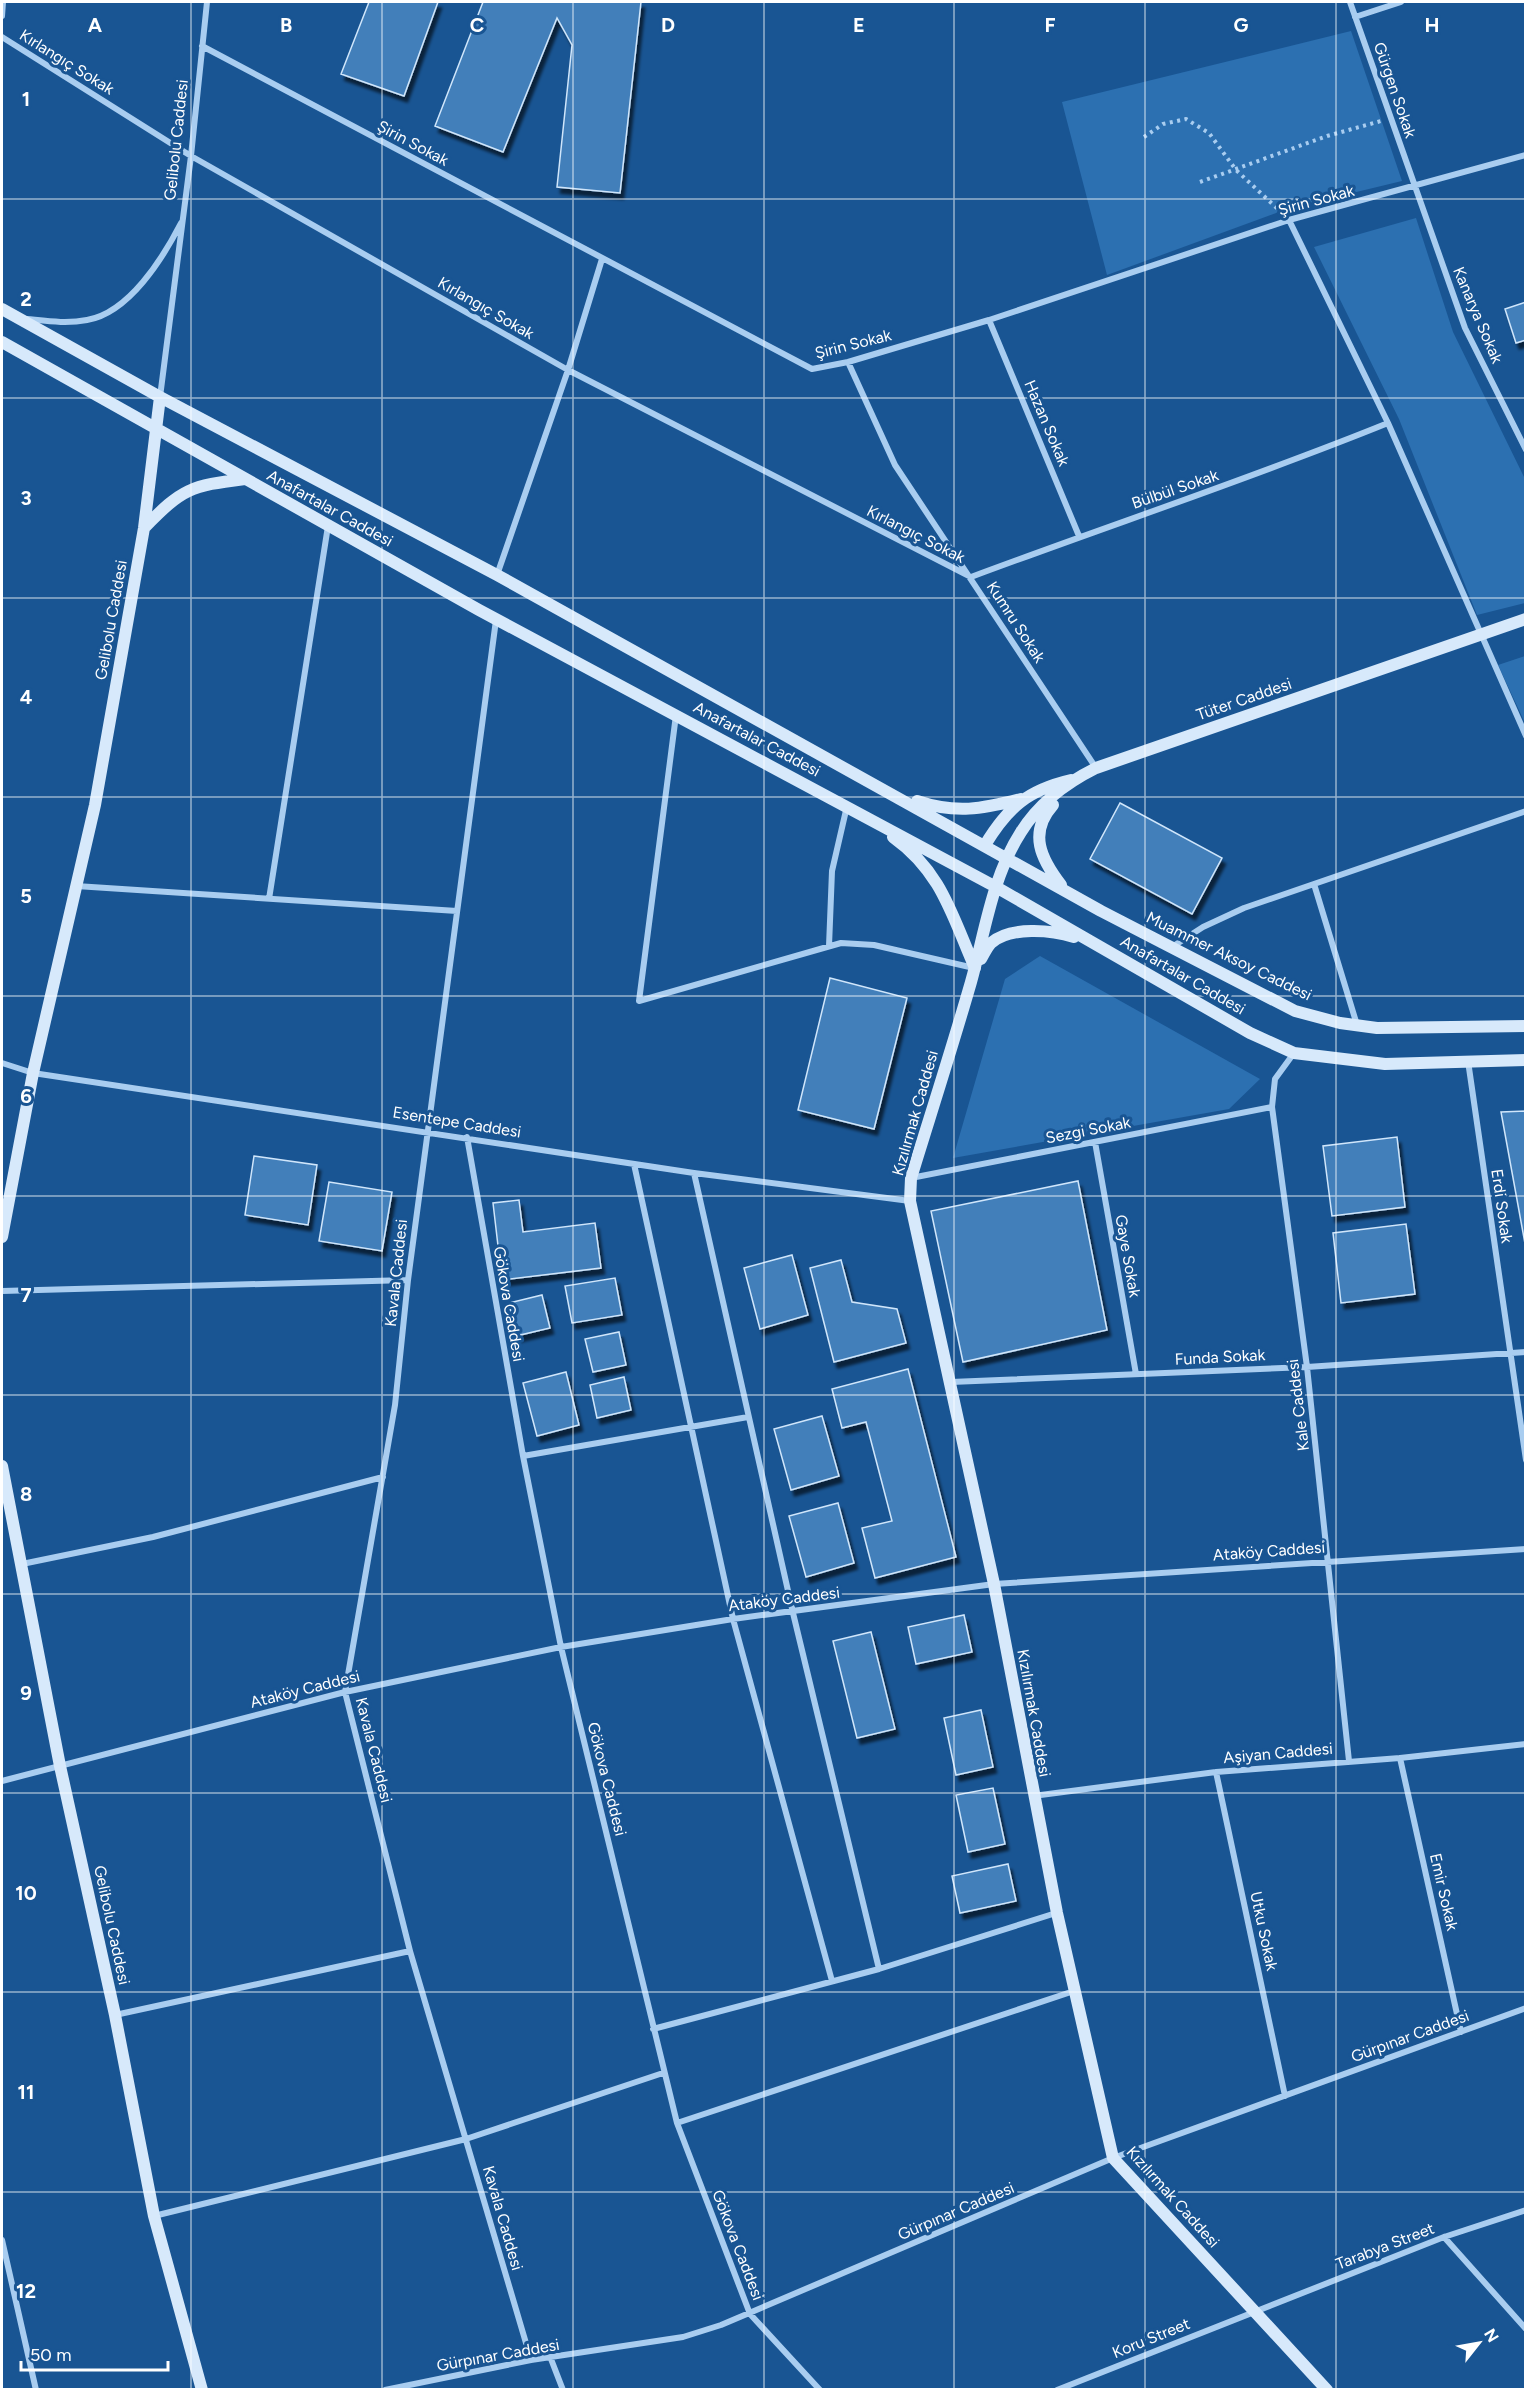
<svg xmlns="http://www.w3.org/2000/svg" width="1527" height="2391" viewBox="0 0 1527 2391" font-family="Figtree,sans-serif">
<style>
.green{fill:#2c70b1}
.building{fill:#427fba;stroke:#d0e6fb;stroke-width:1.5;filter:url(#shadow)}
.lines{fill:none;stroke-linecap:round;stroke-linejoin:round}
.path{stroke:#a9cdf0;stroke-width:4;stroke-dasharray:3 4.5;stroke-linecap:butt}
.street{stroke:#a9cdf0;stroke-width:6}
.secondary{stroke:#d7e9fb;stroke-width:12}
.grid{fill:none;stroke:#fff;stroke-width:1.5;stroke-opacity:0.55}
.labels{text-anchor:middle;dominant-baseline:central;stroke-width:6;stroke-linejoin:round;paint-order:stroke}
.street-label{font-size:16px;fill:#fff;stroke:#195593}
.grid-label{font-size:20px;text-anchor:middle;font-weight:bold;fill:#fff;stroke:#195593;stroke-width:6;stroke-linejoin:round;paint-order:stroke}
</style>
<defs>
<filter id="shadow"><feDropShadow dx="3.5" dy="6" stdDeviation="1.5" flood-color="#0009"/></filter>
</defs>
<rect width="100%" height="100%" fill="#195593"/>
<path class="green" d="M1351,31L1402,181L1290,208L1107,275L1062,102Z
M1416,218L1453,332L1525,479V603L1477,615L1399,419L1314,247Z
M1525,656V723L1498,665Z
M1040,956L1260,1079L1229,1109L953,1158L1005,979Z"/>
<path class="building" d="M369,2H438L404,96L341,74Z
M483,2H641L620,193L557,187L572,45L557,18L503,152L435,126Z
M1526,302V340L1516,343L1505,309Z
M1120,803L1222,858L1192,914L1090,859Z
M830,978L907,998L874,1129L798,1110Z
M1526,1111V1249L1501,1112Z
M1397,1137L1405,1207L1332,1216L1323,1146Z
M254,1156L317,1165L308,1225L245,1215Z
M1078,1181L1107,1330L963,1362L931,1211Z
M329,1182L392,1192L382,1251L319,1241Z
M519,1200L523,1232L595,1223L601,1268L502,1280L493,1203Z
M1406,1224L1415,1294L1341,1303L1333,1233Z
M792,1255L808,1315L760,1329L744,1268Z
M841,1260L852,1302L897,1309L906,1343L834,1362L810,1268Z
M615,1278L622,1315L572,1323L565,1286Z
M542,1295L550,1328L516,1336L509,1303Z
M619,1332L626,1365L593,1372L585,1339Z
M908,1369L956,1557L875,1578L862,1528L892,1521L866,1422L842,1428L832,1389Z
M566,1372L579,1425L537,1436L523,1383Z
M624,1377L631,1410L597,1418L590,1385Z
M822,1416L839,1476L791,1490L774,1429Z
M838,1503L854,1563L806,1577L789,1516Z
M964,1615L972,1652L916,1664L908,1627Z
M871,1632L895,1729L857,1738L833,1641Z
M981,1710L993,1767L956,1775L944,1718Z
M993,1788L1005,1844L968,1852L956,1795Z
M1008,1864L1016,1901L960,1913L952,1876Z"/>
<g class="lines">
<path class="path" d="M1144,137L1163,124L1186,119L1209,133L1236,170L1280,211
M1200,182L1327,136L1381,121"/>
<path class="street" d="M1350,2L1465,328L1526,450
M2,16L3,2
M1355,17L1401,2
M2,37L191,156L568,370L971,577C1110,525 1250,479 1388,423
M202,46L812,369L848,362L989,320L1289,220L1526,155
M1289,220L1388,423L1526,736
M27,319C47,321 66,324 87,320C129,313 163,258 181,223
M989,320L1079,536
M848,362L895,465L1096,768
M160,397L191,156L207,2
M497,575L568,370L602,259
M496,620L408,1280L395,1405L345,1692L410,1951L531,2360
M676,715L639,1001L841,943L874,945L974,968
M1314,884L1357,1025
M76,886L457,911
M269,899L328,526
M829,946L832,871L847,806
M1172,947L1203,927L1244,908L1526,811
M1294,1053L1275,1079L1272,1107L1307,1367L1349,1761
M1468,1061L1526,1460
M2,1063L33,1073L694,1173L910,1201
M467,1137L523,1456L561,1647L677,2123L750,2314L820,2390
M1095,1142L1136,1374
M634,1164L733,1619L832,1981
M694,1173L793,1613L879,1969
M911,1178L1272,1107
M2,1291L408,1280
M951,1382L1307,1367L1526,1352
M523,1456L748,1417
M22,1564L153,1537L383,1477
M1400,1758L1461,2032
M1216,1772L1285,2096
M2,1781L345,1692L561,1647L733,1619L994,1584L1526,1549
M1033,1796L1216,1772L1400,1758L1526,1744
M115,2015L410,1951
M653,2029L879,1969L1056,1913
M677,2123L1074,1991
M154,2216L466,2139L663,2073
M1444,2237L1526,2329
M2,2240L36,2390
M551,2359L563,2390
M385,2390L531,2360L683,2337L721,2325L1113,2158L1526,2008
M1057,2390L1444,2237L1526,2210"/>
<path class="secondary" d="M2,309L160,397L497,575L1101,911L1295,1011L1340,1023L1377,1028L1526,1026
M2,342L479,610L996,887L1250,1033L1294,1053L1385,1064L1526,1060
M144,528C183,488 190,486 245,479
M917,801C956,814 982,809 1021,799
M1053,805C1028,833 1041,859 1061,885
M893,837C942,872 952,916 975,968
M985,845C1008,807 1028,790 1071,780
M981,959C984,954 987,947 991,943C1010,926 1052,930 1074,937
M2,1237L33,1073L95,805L144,528L160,397
M2,1466L60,1766L115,2015L154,2216L202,2390
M1327,2390L1113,2158L1057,1913L994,1584L910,1201L911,1178C931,1113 952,1048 971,982C985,932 992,877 1021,832C1039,803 1066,783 1096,768L1526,619"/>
</g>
<path class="grid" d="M191,2V2390M382,2V2390M573,2V2390M764,2V2390M954,2V2390M1145,2V2390M1336,2V2390M2,199H1526M2,398H1526M2,598H1526M2,797H1526M2,996H1526M2,1196H1526M2,1395H1526M2,1594H1526M2,1793H1526M2,1992H1526M2,2192H1526"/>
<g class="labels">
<g class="street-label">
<text transform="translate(67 62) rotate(32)">Kırlangıç Sokak</text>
<text transform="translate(1395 90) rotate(71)">Gürgen Sokak</text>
<text transform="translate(176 140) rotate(-84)">Gelibolu Caddesi</text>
<text transform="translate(413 143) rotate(28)">Şirin Sokak</text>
<text transform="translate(1316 200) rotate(-15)">Şirin Sokak</text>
<text transform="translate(486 308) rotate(30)">Kırlangıç Sokak</text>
<text transform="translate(1478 315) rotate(67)">Kanarya Sokak</text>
<text transform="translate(853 344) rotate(-14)">Şirin Sokak</text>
<text transform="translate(1047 423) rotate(67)">Hazan Sokak</text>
<text transform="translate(1175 489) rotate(-19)">Bülbül Sokak</text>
<text transform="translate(330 508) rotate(29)">Anafartalar Caddesi</text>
<text transform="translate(916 534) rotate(27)">Kırlangıç Sokak</text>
<text transform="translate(111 620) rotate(-80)">Gelibolu Caddesi</text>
<text transform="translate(1016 622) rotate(57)">Kumru Sokak</text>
<text transform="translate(1244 699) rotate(-19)">Tüter Caddesi</text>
<text transform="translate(757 739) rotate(28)">Anafartalar Caddesi</text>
<text transform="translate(1229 956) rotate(26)">Muammer Aksoy Caddesi</text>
<text transform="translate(1183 975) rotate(30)">Anafartalar Caddesi</text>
<text transform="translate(915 1113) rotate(-74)">Kızılırmak Caddesi</text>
<text transform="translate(457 1122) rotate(9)">Esentepe Caddesi</text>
<text transform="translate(1088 1130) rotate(-11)">Sezgi Sokak</text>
<text transform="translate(1502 1206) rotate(82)">Erdi Sokak</text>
<text transform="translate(1128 1256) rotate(80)">Gaye Sokak</text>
<text transform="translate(396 1273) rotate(-84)">Kavala Caddesi</text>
<text transform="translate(509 1304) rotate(80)">Gökova Caddesi</text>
<text transform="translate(1220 1357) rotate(-3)">Funda Sokak</text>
<text transform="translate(1298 1405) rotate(-97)">Kale Caddesi</text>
<text transform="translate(1269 1551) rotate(-4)">Ataköy Caddesi</text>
<text transform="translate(784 1599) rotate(-7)">Ataköy Caddesi</text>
<text transform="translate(305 1689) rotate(-14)">Ataköy Caddesi</text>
<text transform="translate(1034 1713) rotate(80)">Kızılırmak Caddesi</text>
<text transform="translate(374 1750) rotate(76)">Kavala Caddesi</text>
<text transform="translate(1278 1753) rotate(-5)">Aşiyan Caddesi</text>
<text transform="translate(607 1779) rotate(76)">Gökova Caddesi</text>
<text transform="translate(1444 1892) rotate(77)">Emir Sokak</text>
<text transform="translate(112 1925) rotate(78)">Gelibolu Caddesi</text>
<text transform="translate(1264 1931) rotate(78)">Utku Sokak</text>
<text transform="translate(1410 2036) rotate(-20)">Gürpınar Caddesi</text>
<text transform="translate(1173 2197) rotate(48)">Kızılırmak Caddesi</text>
<text transform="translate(956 2211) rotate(-23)">Gürpınar Caddesi</text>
<text transform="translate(503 2218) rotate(74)">Kavala Caddesi</text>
<text transform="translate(738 2245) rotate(69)">Gökova Caddesi</text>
<text transform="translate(1385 2246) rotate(-21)">Tarabya Street</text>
<text transform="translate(1151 2338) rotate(-22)">Koru Street</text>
<text transform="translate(498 2355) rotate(-10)">Gürpınar Caddesi</text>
</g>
</g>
<g class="grid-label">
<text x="95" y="32">A</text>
<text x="286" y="32">B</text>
<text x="477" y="32">C</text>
<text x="668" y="32">D</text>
<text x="859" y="32">E</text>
<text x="1050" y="32">F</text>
<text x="1241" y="32">G</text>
<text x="1432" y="32">H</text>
<text x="26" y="106">1</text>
<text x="26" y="306">2</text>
<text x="26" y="505">3</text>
<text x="26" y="704">4</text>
<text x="26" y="903">5</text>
<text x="26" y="1103">6</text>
<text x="26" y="1302">7</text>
<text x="26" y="1501">8</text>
<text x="26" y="1700">9</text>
<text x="26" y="1900">10</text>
<text x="26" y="2099">11</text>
<text x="26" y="2298">12</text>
</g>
<rect width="1527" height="2391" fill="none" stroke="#ffffff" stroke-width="6"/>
<g transform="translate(1479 2343) rotate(59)" stroke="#195593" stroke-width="4.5" paint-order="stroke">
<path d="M0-4.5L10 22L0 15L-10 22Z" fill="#ffffff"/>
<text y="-9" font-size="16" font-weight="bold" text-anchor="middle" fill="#ffffff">N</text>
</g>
<path d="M21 2361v9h147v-9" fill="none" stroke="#ffffff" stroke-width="3"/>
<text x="30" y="2361" font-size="18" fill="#ffffff" stroke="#195593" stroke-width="4.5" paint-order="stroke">50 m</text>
</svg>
